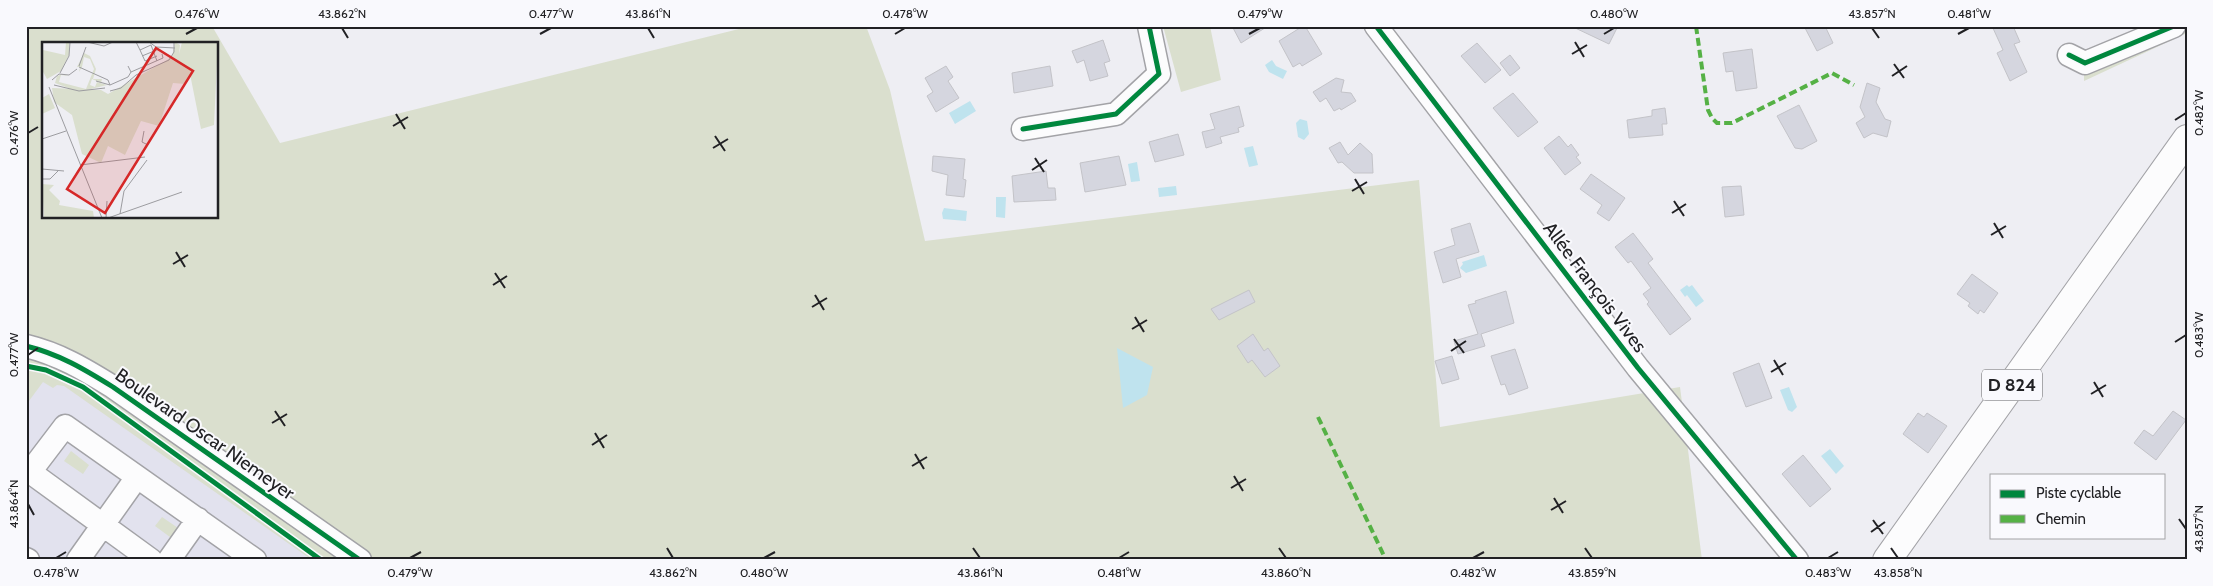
<svg xmlns="http://www.w3.org/2000/svg" width="2213" height="586" viewBox="0 0 2213 586" font-family="Cabin,sans-serif">
<style>
.built{fill:#e2e2ee}
.green{fill:#dadfce;fill-rule:evenodd}
.water{fill:#bfe3ee}
.building{fill:#d5d6df;stroke:#c3c3c8}
.lines{fill:none;stroke-linecap:round;stroke-linejoin:round}
.minor-casing{stroke:#a3a3a7;stroke-width:25}
.major-casing{stroke:#a3a3a7;stroke-width:30}
.minor{stroke:#fcfcfd;stroke-width:22}
.major{stroke:#fcfcfd;stroke-width:28}
.quiet{stroke:#55b145;stroke-width:4;stroke-dasharray:8 4;stroke-linecap:butt}
.cycleway-casing{stroke:#f9f9fd;stroke-width:8}
.cycleway{stroke:#00873e;stroke-width:5}
.ticks{fill:none;stroke:#212124;stroke-width:2}
.labels{text-anchor:middle;dominant-baseline:central;stroke-width:4;stroke-linejoin:round;paint-order:stroke}
.shield{fill:#f9f9fd;stroke:#626265;stroke-width:1}
.shield-label{font-size:18px;font-weight:bold;fill:#212124}
.street-label{font-size:19px;fill:#212124;stroke:#f9f9fd}
.inset-road{fill:none;stroke:#9c9ca0;stroke-width:1}
.view{fill:#d62828;fill-opacity:0.15;stroke:#d62828;stroke-width:2.5}
.inset-edge{fill:none;stroke:#212124;stroke-width:2.5}
.neatline{fill:none;stroke:#212124;stroke-width:2}
.ticks-label{font-size:12px;text-anchor:middle;fill:#212124}
</style>
<rect width="100%" height="100%" fill="#eeeef3"/>
<path class="built" d="M26,330L400,560H26Z"/>
<path class="green" d="M26,26H212L280,143L751,26H866L890,90L925,241L1419,180L1440,427L1680,387L1702,560H370L26,340ZM44,44H218V218H44Z
M1163,26H1210L1221,80L1181,92Z
M2176,26H2187V33L2084,81V72Z
M26,358L41,361L86,381L341,560H312L64,386L57,385L53,388L43,382L26,405Z
M71,451L89,465L83,474L64,461Z
M162,517L181,530L174,540L155,526Z"/>
<path class="water" d="M1272,60L1276,66L1287,71L1283,79L1269,72L1265,65Z
M970,101L976,111L955,124L949,113Z
M1300,119L1307,121L1309,134L1304,140L1298,137L1296,123Z
M1253,146L1258,165L1249,167L1244,148Z
M1137,162L1140,181L1131,182L1128,164Z
M1176,186L1177,195L1159,197L1158,188Z
M996,197H1006L1005,218L996,217Z
M944,208L967,211L966,221L943,219L942,213Z
M1484,255L1487,266L1466,273L1460,268L1463,264L1462,262Z
M1687,285L1689,287L1692,285L1704,301L1696,307L1687,295L1685,297L1680,290Z
M1117,348L1153,367L1147,395L1123,408Z
M1789,387L1797,407L1792,412L1788,410L1780,390Z
M1830,449L1844,466L1836,474L1821,456Z"/>
<path class="building" d="M1232,26H1268L1241,43Z
M1303,26H1305L1322,54L1302,66L1300,63L1293,67L1279,41Z
M1571,26H1618L1609,44Z
M1804,26H1825L1833,43L1817,51Z
M1992,26H2013L2020,42L2014,44L2027,72L2010,81L1997,53L2003,50Z
M1103,40L1110,61L1104,63L1108,76L1090,81L1084,60L1077,63L1072,51Z
M1477,43L1501,70L1485,83L1461,56Z
M1752,49L1757,88L1736,91L1733,71L1726,72L1723,53Z
M1510,55L1520,68L1510,76L1500,63Z
M946,66L953,77L948,81L959,98L936,112L927,96L933,92L925,78Z
M1050,66L1053,86L1014,93L1012,73Z
M1336,78L1344,80L1341,92L1351,93L1356,101L1341,110L1340,108L1334,111L1326,98L1320,102L1313,92Z
M1867,83L1880,88L1876,102L1885,119L1891,121L1887,137L1873,133L1864,138L1856,123L1865,117L1860,107Z
M1513,93L1538,122L1518,137L1493,108Z
M1799,105L1817,141L1802,149L1795,148L1777,116Z
M1239,106L1244,126L1238,128L1239,132L1220,137L1222,143L1206,148L1202,132L1215,129L1210,114Z
M1665,108L1667,124H1662L1663,135L1629,138L1627,120L1652,116V110Z
M1178,134L1184,155L1155,162L1149,142Z
M1559,136L1568,147L1571,144L1579,155L1576,157L1581,163L1565,175L1544,148Z
M1340,142L1348,155L1360,143L1372,154L1373,173H1354L1342,162L1338,163L1329,148Z
M933,156L965,159L963,179L966,180L964,197L946,195L948,175L932,171Z
M1119,156L1126,185L1085,192L1080,163Z
M1046,171L1048,188H1055L1056,200L1014,202L1012,176Z
M1591,174L1625,198L1609,221L1597,213L1602,205L1580,189Z
M1741,186L1744,215L1725,217L1722,187Z
M1470,223L1479,252L1456,259L1461,277L1443,283L1434,252L1455,245L1451,229Z
M1633,233L1653,259L1648,263L1691,319L1670,335L1647,304L1649,302L1643,294L1651,288L1631,261L1628,263L1615,247Z
M1972,274L1998,293L1984,313L1980,310L1978,314L1968,306L1970,303L1957,294Z
M1249,290L1255,302L1219,320L1211,309Z
M1506,291L1514,323L1481,334L1485,346L1458,354L1454,341L1478,334L1468,305L1476,303L1475,301Z
M1253,334L1264,351L1268,348L1280,366L1265,377L1252,360L1248,363L1237,346Z
M1515,349L1528,388L1509,395L1505,384L1501,385L1491,356Z
M1452,356L1459,379L1442,384L1435,361Z
M1759,363L1772,398L1746,407L1733,373Z
M2173,411L2186,420L2156,460L2134,443L2144,430L2153,436Z
M1918,413L1924,417L1927,413L1947,426L1928,453L1903,434Z
M1803,455L1831,489L1810,507L1782,474Z"/>
<g class="lines">
<g class="minor-casing">
<path id="minor" d="M1376,26L1638,368L1797,560
M2069,55L2085,63L2174,26
M1023,129L1116,114L1159,74L1149,26
M26,346C59,354 84,369 113,387L360,560
M26,559L28,560
M78,560L137,477
M151,560L30,472L65,426L255,560
M169,560L198,519"/>
</g>
<g class="major-casing">
<path id="major" d="M1887,560L2187,139"/>
</g>
<use href="#minor" class="minor"/>
<use href="#major" class="major"/>
<path class="quiet" d="M1696,26L1708,110L1712,118L1717,123H1732L1832,73L1854,85
M1318,417L1386,560"/>
<g class="cycleway-casing">
<path id="cycleway" d="M1376,26L1638,368L1797,560
M2069,55L2085,63L2174,26
M1023,129L1116,114L1159,74L1149,26
M26,346C59,354 84,369 113,387L360,560
M26,366L46,370L83,387L321,560"/>
</g>
<use href="#cycleway" class="cycleway"/>
</g>
<path class="ticks" d="M342,28L348,38M648,28L654,38M1872,28L1879,38M186,34L197,28M540,34L551,28M895,34L905,28M1249,34L1260,28M1604,34L1614,28M1958,34L1969,28M1575,42L1584,57M1572,54L1587,45M1894,64L1904,78M1892,76L1907,66M396,114L405,129M2175,120L2186,113M393,126L408,117M28,133L38,127M715,136L725,151M713,148L728,139M1035,158L1044,172M1032,170L1047,160M1355,179L1364,194M1352,191L1367,182M1674,201L1684,216M1672,213L1686,204M1994,223L2003,238M1991,235L2006,226M176,252L185,267M173,264L188,255M495,273L505,288M493,285L507,276M815,295L824,310M812,307L827,298M1135,317L1144,332M1132,329L1147,320M1454,339L1464,353M2175,342L2186,335M1451,351L1466,341M28,355L38,348M1774,360L1783,375M1771,372L1786,363M2094,382L2103,397M2091,394L2106,385M275,411L285,426M272,423L287,414M595,433L604,448M592,445L607,435M915,454L924,469M912,466L927,457M1234,476L1243,491M1231,488L1246,479M1554,498L1563,513M28,504L34,515M1551,510L1566,501M2179,519L2186,529M1873,520L1883,534M1871,532L1885,522M667,548L673,558M973,548L980,558M1279,548L1286,558M1585,548L1592,558M1891,548L1898,558M56,558L66,552M410,558L421,552M764,558L775,552M1119,558L1129,552M1473,558L1484,552M1828,558L1838,552"/>
<g class="labels">
<rect class="shield" x="1982" y="369.5" width="60" height="31" rx="4"/>
<g class="shield-label">
<text x="2012" y="385">D 824</text>
</g>
<g class="street-label">
<text transform="translate(1595 287) rotate(53)">Allée François Vives</text>
<text transform="translate(205 434) rotate(35)">Boulevard Oscar Niemeyer</text>
</g>
</g>
<g transform="translate(42 42)">
<rect width="176" height="176" fill="#eeeef3"/>
<path d="M24,0H27V13L19,29L5,37L0,28L1,8L23,13ZM133,0L138,3L137,12L140,0H176L172,83L159,87L148,32L143,42L131,41L117,84L99,79L83,113L66,104L59,121L40,112L30,73L12,60L10,46L59,48L66,52L130,15ZM42,11L48,14L54,27L51,37H60L59,41L50,37L48,43L53,45L55,40L65,43L41,49L29,47L13,41L15,34L20,32L27,34L19,33L17,40L44,47L52,27L48,17L42,15L40,25L37,30L38,25H35ZM7,52L13,66L0,72V56ZM0,142L12,143L7,148L18,159L17,163L51,169L52,176H2Z" fill="#dadfce"/>
<path class="inset-road" d="M45,0L62,4L71,0M94,0L98,8L109,3L115,19M107,0L114,5L133,6M98,8L103,19L115,14M100,14L117,7M37,24L44,5M37,25L66,38L68,43M89,30L121,16L120,12M18,31L27,14L28,0M10,38L17,32L27,33L35,27M54,39L68,43L86,35L89,30L86,24M12,43L37,49L63,46M7,45L60,176M68,49L79,46L94,33L127,18L132,10V0M102,89L100,100L106,103M0,97L24,89M38,123L103,115M0,127L22,129M0,137H8L16,129M78,172L82,149L105,118M64,176L65,159M66,176L140,150"/>
<path class="view" d="M114,6L151,29L63,171L25,147Z"/>
<rect width="176" height="176" class="inset-edge"/>
</g>
<rect width="2213" height="586" fill="none" stroke="#f9f9fd" stroke-width="55"/>
<rect x="1990" y="474" width="175" height="65" fill="#f9f9fd" stroke="#a3a3a6"/>
<rect x="2000" y="490" width="25" height="8" fill="#00873e" stroke="#a3a3a6"/>
<text x="2036" y="498" font-size="15" fill="#212124">Piste cyclable</text>
<rect x="2000" y="515" width="25" height="8" fill="#55b145" stroke="#a3a3a6"/>
<text x="2036" y="524" font-size="15" fill="#212124">Chemin</text>
<rect x="28" y="28" width="2158" height="530" class="neatline"/>
<g class="ticks-label">
<text x="197" y="18">0.476°W</text>
<text x="342" y="18">43.862°N</text>
<text x="551" y="18">0.477°W</text>
<text x="648" y="18">43.861°N</text>
<text x="905" y="18">0.478°W</text>
<text x="1260" y="18">0.479°W</text>
<text x="1614" y="18">0.480°W</text>
<text x="1872" y="18">43.857°N</text>
<text x="1969" y="18">0.481°W</text>
<text transform="translate(2199 113) rotate(-90)" y="4">0.482°W</text>
<text transform="translate(14 133) rotate(-90)" y="4">0.476°W</text>
<text transform="translate(2199 335) rotate(-90)" y="4">0.483°W</text>
<text transform="translate(14 355) rotate(-90)" y="4">0.477°W</text>
<text transform="translate(14 504) rotate(-90)" y="4">43.864°N</text>
<text transform="translate(2199 529) rotate(-90)" y="4">43.857°N</text>
<text x="56" y="577">0.478°W</text>
<text x="410" y="577">0.479°W</text>
<text x="673" y="577">43.862°N</text>
<text x="764" y="577">0.480°W</text>
<text x="980" y="577">43.861°N</text>
<text x="1119" y="577">0.481°W</text>
<text x="1286" y="577">43.860°N</text>
<text x="1473" y="577">0.482°W</text>
<text x="1592" y="577">43.859°N</text>
<text x="1828" y="577">0.483°W</text>
<text x="1898" y="577">43.858°N</text>
</g>
</svg>
